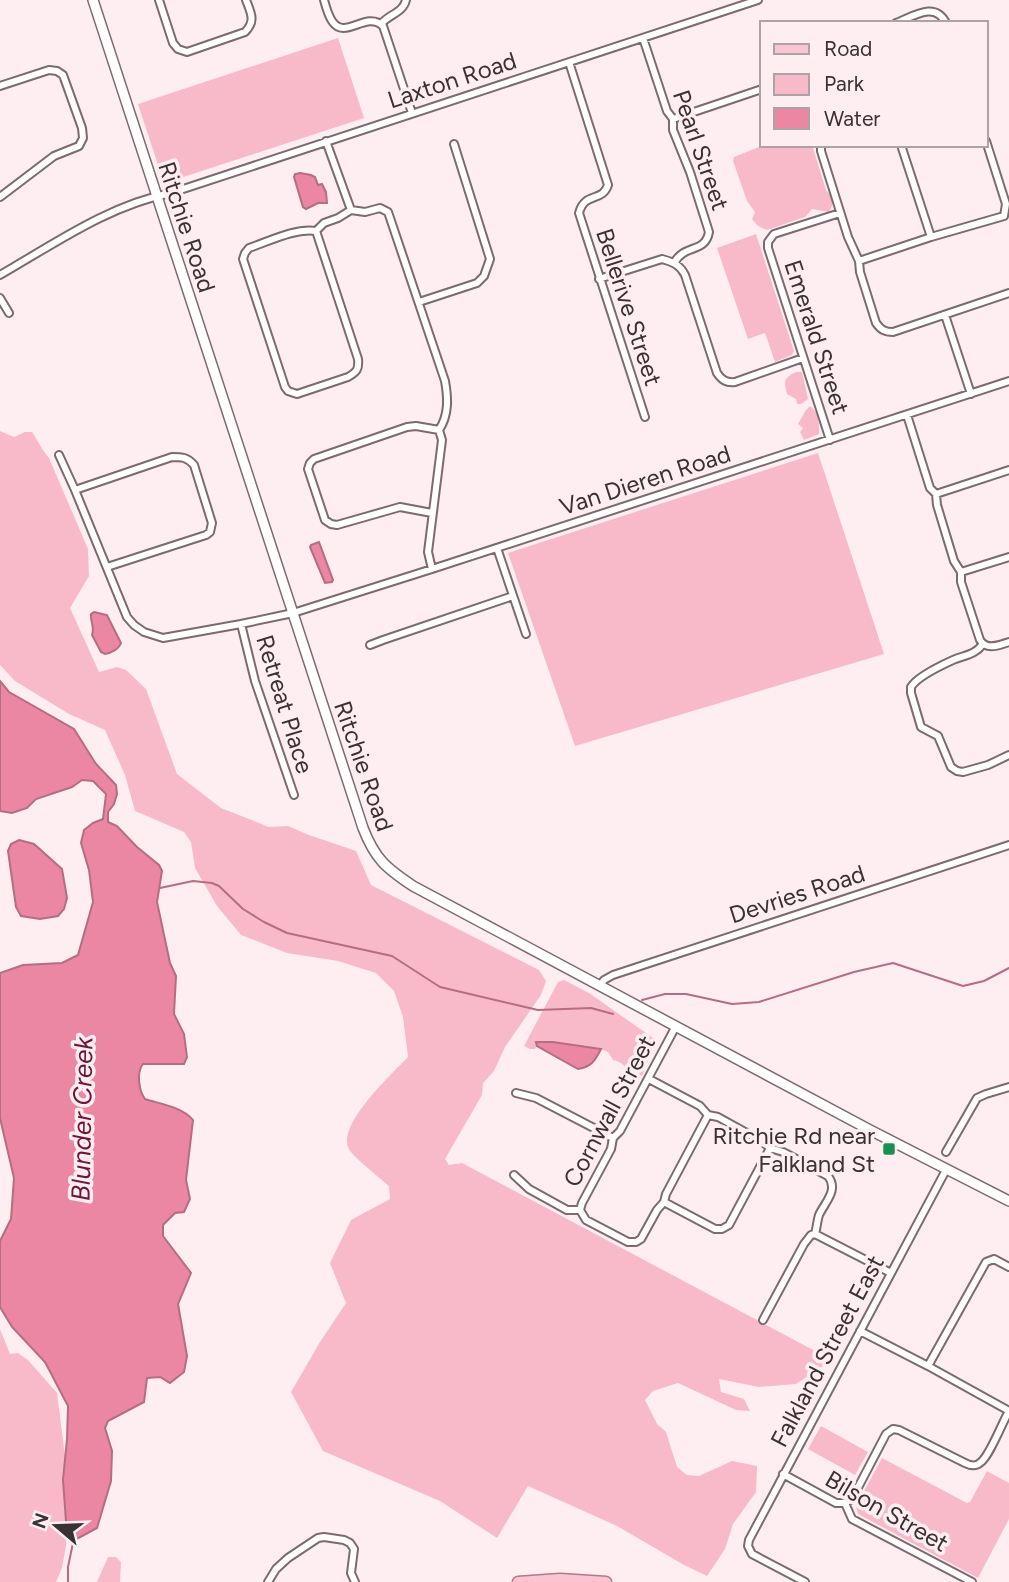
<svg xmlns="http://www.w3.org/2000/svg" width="1009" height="1582" viewBox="0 0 1009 1582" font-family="Figtree,sans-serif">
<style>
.green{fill:#f8bac9}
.water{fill:#eb87a3;stroke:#b66d81;stroke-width:2}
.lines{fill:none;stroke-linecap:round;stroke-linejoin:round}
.stream{stroke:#b66d81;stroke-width:2}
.street-casing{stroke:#7c6a6e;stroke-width:10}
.secondary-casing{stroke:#7c6a6e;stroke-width:12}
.primary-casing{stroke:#b47788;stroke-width:13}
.street{stroke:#fff;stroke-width:6}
.secondary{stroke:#fff;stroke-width:9}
.primary{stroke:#fac4d3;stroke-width:10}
.poi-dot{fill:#19924f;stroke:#feeef1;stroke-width:2.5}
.labels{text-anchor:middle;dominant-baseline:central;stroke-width:7;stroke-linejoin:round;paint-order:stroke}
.street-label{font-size:24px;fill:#393133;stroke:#feeef1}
.poi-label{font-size:24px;fill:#393133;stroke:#feeef1;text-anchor:end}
.water-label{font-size:26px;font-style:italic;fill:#6e1538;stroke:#feeef1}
</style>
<rect width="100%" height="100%" fill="#feeef1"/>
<path class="green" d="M338,38L364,118L168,182L163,180L138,104Z
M770,145H812L826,190L832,197V206L829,212L812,209L805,217L767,230L758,226L752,219L755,212L747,201L733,161L734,157L759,147L768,148Z
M756,234L794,351L792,355L775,362L765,333L748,339L717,248Z
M796,372H802L808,399L801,404H797L796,399L787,394C784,382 783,378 796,372Z
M810,406C820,414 819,423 819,434L804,440L800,432L803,428L798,424L806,410Z
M0,431L14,437L25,432H32C38,441 42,450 49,458L88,549L89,576L70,608L99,672L117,667L126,670L146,689L177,774L221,808L269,827L288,826L309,835L356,851L371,885L539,970L546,981L541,995L505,1047L494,1071L483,1083L482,1095L445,1159L449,1165L462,1163L832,1360L796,1384L759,1387L719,1379L721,1392L744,1399L750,1411L736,1410L678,1383L653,1391L645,1400L657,1424L666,1432L677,1467L687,1475L699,1476L732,1461L757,1466L756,1492L733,1524L725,1549L707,1576L684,1565L617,1526L528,1486L497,1538L440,1501L323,1451L291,1392L320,1342L346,1303L330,1263L351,1220L390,1199L389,1186C381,1179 352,1156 349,1149C336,1125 393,1073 408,1057L403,1017L394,991L376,973L338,961L287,953L241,935L217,906L195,868L191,842L184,832L135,811L125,775L105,730L69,714L15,681L0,665Z
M818,453L884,654L575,746L508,553Z
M564,980L589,993L656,1040C649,1052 648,1064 642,1076C629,1074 625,1062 613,1060L608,1052L601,1049L536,1043L537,1046L535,1049H530L524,1046L558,982Z
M0,1329L10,1354L18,1353L28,1360L57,1393L69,1488L66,1546L62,1568L56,1582H0Z
M821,1426L868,1452L855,1475L808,1449Z
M882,1458L967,1503L970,1502L987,1471L1009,1483V1519L978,1578L858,1514L856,1506Z
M108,1557H116L121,1562L120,1582H97Z"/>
<path class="water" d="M300,173L311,175L315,177L318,185L322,184L326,192L327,203H318L306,209L303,207L294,177L295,174Z
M319,542L333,580L332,582L325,583L310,547L311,545Z
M94,612L107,615L121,643C119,649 111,653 105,654L101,652L92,635C95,626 90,621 91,614Z
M0,681L9,692L74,729L96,764L116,785L117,794L114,804L108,812V822L117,826L137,847L159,865L162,871L157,902L170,963L176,976L174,1014L184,1034L187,1057L184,1064H143C136,1073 139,1091 145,1099C160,1104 183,1107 193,1120L186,1180L190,1199L184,1212L175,1213L163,1225V1236L191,1273L178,1304L187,1356L184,1372L170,1383L160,1377L147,1378L144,1402L108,1421L105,1428L112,1451L111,1481L97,1528L73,1541L67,1535L63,1480L67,1439L68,1406L45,1362L12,1327L0,1307V1241L11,1219L14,1178L0,1118V973L23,965L62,963L78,955L93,902L89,870L81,843L84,830L93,823L103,819L106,794L93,781L82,780L72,787L36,799L27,808L12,813L0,811Z
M19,840L34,844L62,869L67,898L64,909L58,916L40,919L21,916L16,907L8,851L11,844Z
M536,1042H553L601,1049C595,1061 591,1067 578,1069L537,1046Z"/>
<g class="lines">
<path class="stream" d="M160,888L193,881L212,883L219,886L243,909L264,922L287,933L392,956L440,987L538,1010L591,1008L613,1014
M642,1000L665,994H686L732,1004L759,1002L854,972L893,963L963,986L984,981L1009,968
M68,1582V1567L74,1538"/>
<g class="street-casing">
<path id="street" d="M159,0L173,43L178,49L187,52L245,32C256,21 251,13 246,0
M324,0C326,7 328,15 332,21C345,41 366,10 383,26L412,113
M896,23C914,16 935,1 946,23
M381,24C389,14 403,13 406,0
M643,38L667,111L673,119V130L690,172L709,232C705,254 685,243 674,263
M569,62L608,185C602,203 585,191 579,213L645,417
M0,86L49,70L57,71L63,75L82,128L83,138L79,146L54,156L0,197
M673,119L762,89
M326,141L351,210L365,212L380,208L388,212L445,381C448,398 449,415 439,430L442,440L428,552L432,569
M986,141L1006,204L1004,216
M821,145V151L848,237L859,261L860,272L876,323C881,330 885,332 893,332L1009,293
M901,145L931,237
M316,231L358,359C359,369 357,372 348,377L297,394L288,391L285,387L243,259L245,253L249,248C270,241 294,228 316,231L324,223L338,218L351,210
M859,261L931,237L1004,216
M0,275C54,244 109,205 171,193L758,0
M599,279L662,259C673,262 680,265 685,275L717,373C722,380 726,383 735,382L803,358
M0,298L9,313
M419,302L477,283L484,276L490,259L454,144
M945,315L971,394
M907,415L930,488L936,494L937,505L954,561L961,572V582L980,640C987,651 999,645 1009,642
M830,440L768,248V242L774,234L840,213
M59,455L75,490L127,617L134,625L144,632L163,638L241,624L293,613L432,569L1009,381
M75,490L172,457C182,457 187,457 194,465L212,523L210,532L206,535L107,567
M936,494L1009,470
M432,513L400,507L337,525L331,524L325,520L308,469L310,463L314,459L407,427L416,426L439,430
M497,548L526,634
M961,572L1009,557
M241,624L255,681L294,795
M983,644C975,655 965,655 953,660C942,665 917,677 911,687V693L921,727L938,736L951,767L957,771L963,772L988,765L1009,755
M370,645L383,640L513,596
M600,986L604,980L613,975L1009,845
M676,1026L620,1131L613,1138L611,1149L582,1203L580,1210L586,1220L628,1242H636L641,1239L657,1210L664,1202L666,1194L708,1115
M649,1079L700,1106L708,1115L718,1117L763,1142L770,1148L783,1152L828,1176C839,1190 825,1202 819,1215C817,1221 817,1227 815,1234L811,1235L804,1244L763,1320
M516,1093L536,1098L613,1138
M946,1152L977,1098L986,1094L1009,1087
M514,1175L529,1189L567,1210H580
M664,1202L715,1229H722L729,1225L770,1148
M815,1234L891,1273
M860,1331L928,1366L1009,1411
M928,1366L986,1262L994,1259L1009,1267
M783,1474L836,1503H845L852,1519L972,1582
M845,1503L852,1499L886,1434L893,1429L899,1430L965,1463C971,1466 976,1467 981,1462C990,1455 1002,1423 1009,1411
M268,1582L276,1569L288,1558L318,1538L324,1537L344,1540L350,1543L354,1549L351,1573L355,1582
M805,1582L752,1554L748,1546L749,1540L946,1170"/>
</g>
<g class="secondary-casing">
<path id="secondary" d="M93,0L363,828C375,859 386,868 413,886L870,1130L1009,1201"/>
</g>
<g class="primary-casing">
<path id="primary" d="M518,1582L560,1579L606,1582"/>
</g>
<use href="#street" class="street"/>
<use href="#secondary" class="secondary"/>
<use href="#primary" class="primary"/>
</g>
<rect class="poi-dot" x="882" y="1142" width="14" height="14" rx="3.5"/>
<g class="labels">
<g class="street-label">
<text transform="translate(452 80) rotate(-18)">Laxton Road</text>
<text transform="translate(701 150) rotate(71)">Pearl Street</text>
<text transform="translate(187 227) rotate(72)">Ritchie Road</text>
<text transform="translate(629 307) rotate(72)">Bellerive Street</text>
<text transform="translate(817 337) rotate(72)">Emerald Street</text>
<text transform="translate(645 480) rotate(-18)">Van Dieren Road</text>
<text transform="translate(285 704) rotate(73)">Retreat Place</text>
<text transform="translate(364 766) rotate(71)">Ritchie Road</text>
<text transform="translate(797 894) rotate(-18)">Devries Road</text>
<text transform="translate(609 1111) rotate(-62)">Cornwall Street</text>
<text transform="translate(827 1351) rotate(-62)">Falkland Street East</text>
<text transform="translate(887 1511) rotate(30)">Bilson Street</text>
</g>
<g class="poi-label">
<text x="875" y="1135">Ritchie Rd near<tspan x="875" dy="28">Falkland St</tspan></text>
</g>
<g class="water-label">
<text transform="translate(82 1119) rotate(-89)">Blunder Creek</text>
</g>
</g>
<rect x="760" y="21" width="228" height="126" fill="#feeef1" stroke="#afa2a5" stroke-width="2"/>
<rect x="774" y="44" width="35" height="10" fill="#fac4d3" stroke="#afa2a5" stroke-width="2"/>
<text x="824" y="56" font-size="21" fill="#393133">Road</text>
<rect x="774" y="74" width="35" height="21" fill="#f8bac9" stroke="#afa2a5" stroke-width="2"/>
<text x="824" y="91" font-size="21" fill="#393133">Park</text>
<rect x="774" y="108" width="35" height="21" fill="#eb87a3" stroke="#afa2a5" stroke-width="2"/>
<text x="824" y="126" font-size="21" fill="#393133">Water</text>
<g transform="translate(56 1526) rotate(289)" stroke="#feeef1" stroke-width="5" paint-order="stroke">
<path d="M0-5L12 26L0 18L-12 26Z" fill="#393133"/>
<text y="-10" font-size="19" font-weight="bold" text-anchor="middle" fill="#393133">N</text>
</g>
</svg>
